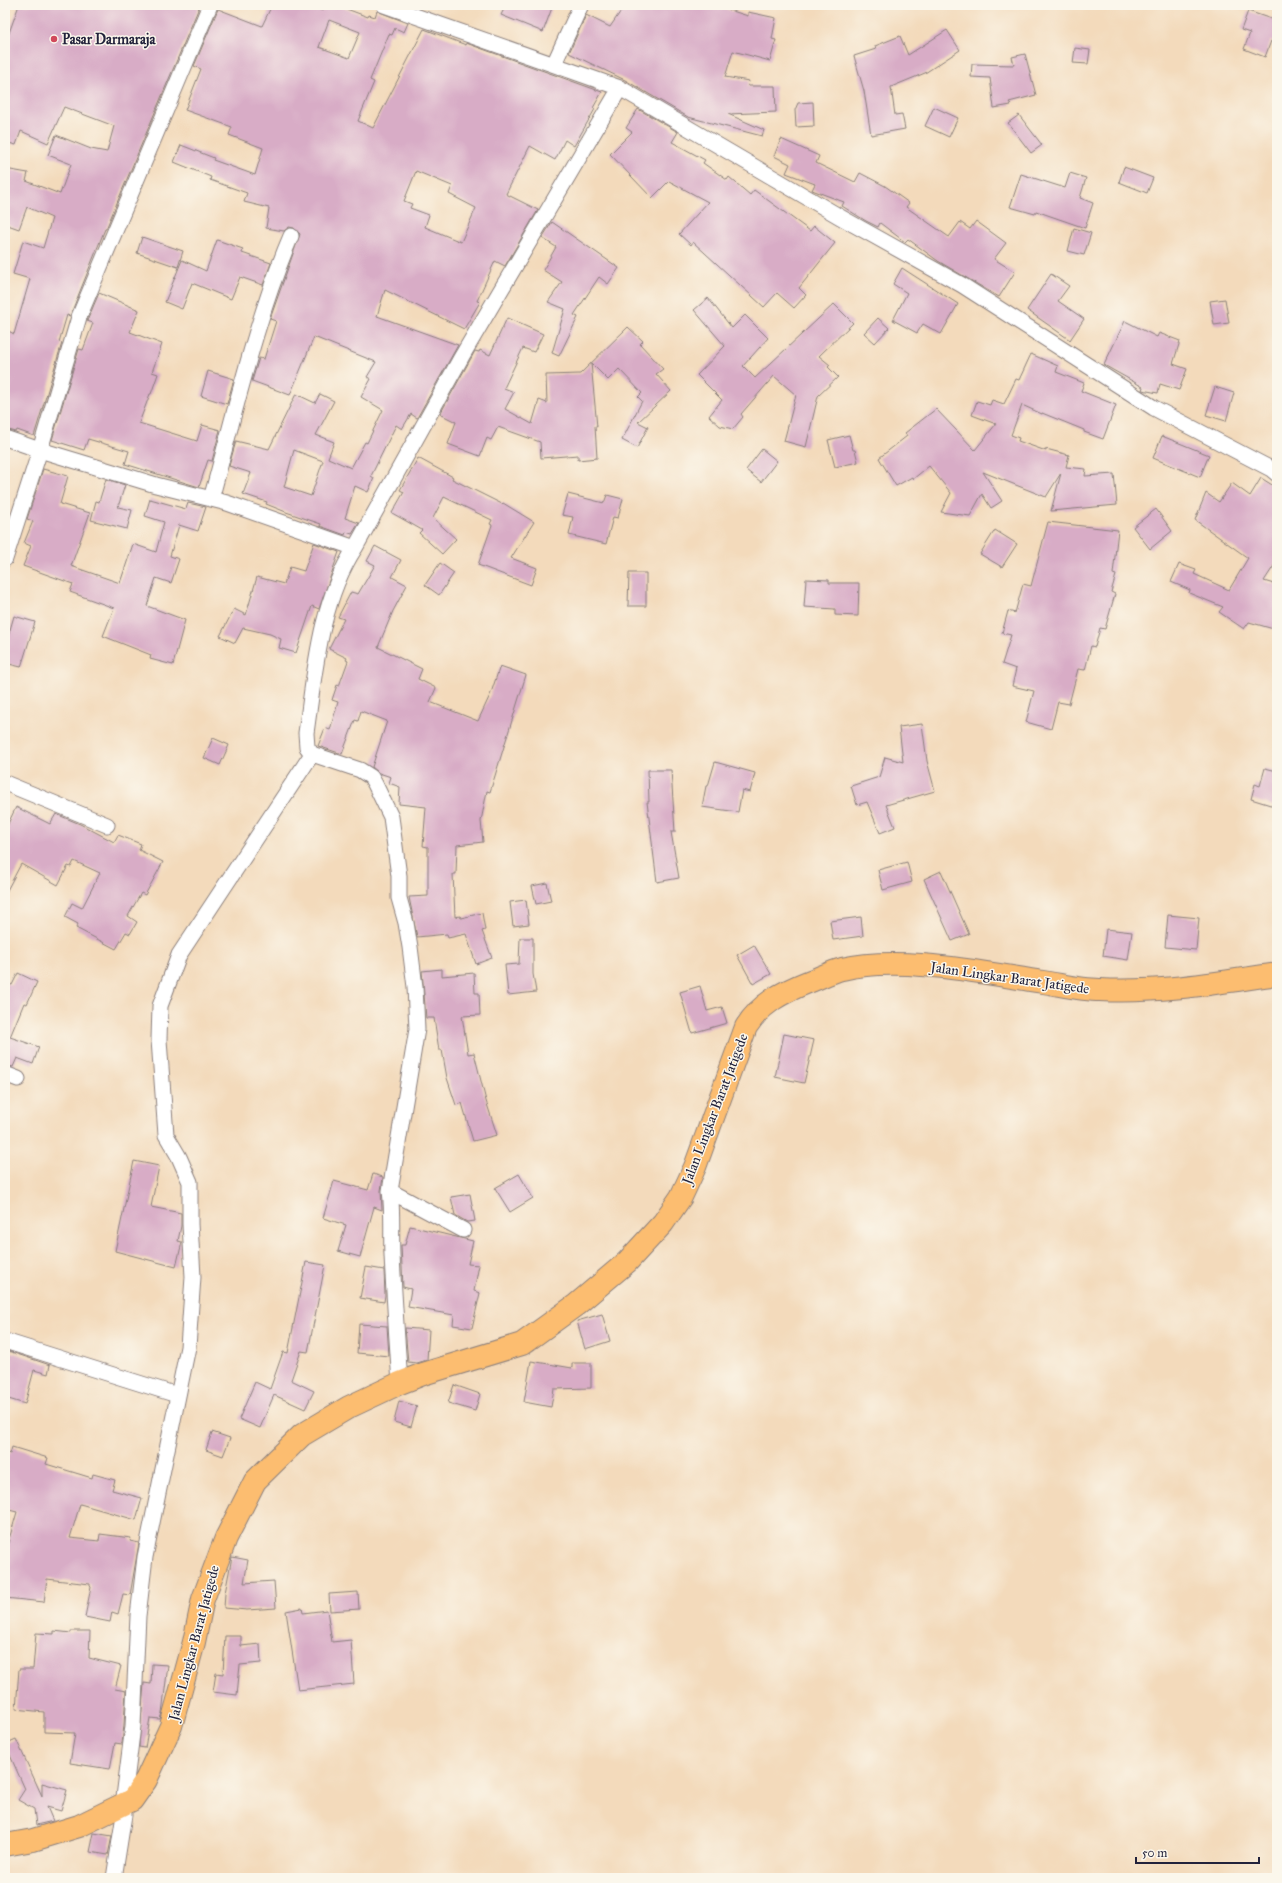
<svg xmlns="http://www.w3.org/2000/svg" width="1282" height="1883" viewBox="0 0 1282 1883" font-family="'IM FELL Great Primer',serif">
<style>
.building{fill:#d8acc6;fill-rule:evenodd}
.lines{fill:none;stroke-linecap:round;stroke-linejoin:round}
.minor-casing{stroke:#8a7e7b;stroke-width:17}
.primary-casing{stroke:#8a7e7b;stroke-width:24}
.minor{stroke:#fff;stroke-width:15}
.primary{stroke:#fcbd6f;stroke-width:22}
.poi-dot{fill:#d1495b;stroke:#fbf7ec;stroke-width:1.5}
.labels{text-anchor:middle;dominant-baseline:central;stroke-width:3;stroke-linejoin:round;paint-order:stroke}
.poi-label{font-size:14px;font-weight:bold;fill:#22223b;stroke:#fbf7ec;text-anchor:start}
.street-label{font-size:14px;fill:#22223b;stroke:#fbf7ec}
</style>
<rect width="100%" height="100%" fill="#fbf7ec"/>
<filter id="ink" filterUnits="userSpaceOnUse"><feTurbulence type="fractalNoise" baseFrequency=".025" numOctaves="2"/><feDisplacementMap in="SourceGraphic" scale="8" xChannelSelector="R" yChannelSelector="G"/><feConvolveMatrix kernelMatrix="1 2 1 2 8 2 1 2 1" color-interpolation-filters="sRGB"/></filter>
<filter id="wash" filterUnits="userSpaceOnUse"><feTurbulence type="fractalNoise" baseFrequency=".012" numOctaves="4" result="noise"/><feDisplacementMap in="SourceGraphic" scale="16" xChannelSelector="R" yChannelSelector="G"/><feGaussianBlur stdDeviation="0.9" result="paint"/><feColorMatrix in="noise" values="0 0 0 0 0 0 0 0 0 0 0 0 0 0 0 0 0 1.4 0 .05"/><feComposite in="paint" operator="in"/></filter>
<g filter="url(#wash)">
<rect width="100%" height="100%" fill="#f3dabb"/>
<g id="blocks">
<path class="building" d="M19,5H200L106,229H105L70,316L67,315L59,342L62,343L34,436L17,430L16,432L5,429V329L14,334L30,279L13,274L23,241L43,248L52,218L27,207L19,229L5,224V169L28,173L26,181L60,194L71,164L48,155L56,135L91,149L107,152L114,126L64,107L48,143L21,131L16,145L5,142V102L10,88L5,86V44Z
M272,5H308L323,11L325,5H336L368,17L369,15L375,17L377,11L408,23L404,32L395,28L392,35L389,34L370,80L374,82L358,121L373,128L424,29L466,45V43L602,92L593,108L595,109L574,146L565,140L555,160L530,146L506,194L538,210L505,266L495,261L477,301L480,302L464,329L385,290L377,316L458,345L417,418L411,414L402,429L396,425L371,476L374,478L368,492L355,486L345,518L359,523L352,534L346,532L345,535L320,526L321,524L286,512L266,504L267,502L243,494L251,473L229,466L236,441L269,449L296,394L315,403L320,394L334,401L316,435L334,442L328,458L351,468L365,442L367,443L383,410L361,397L371,379L367,377L376,362L314,337L290,395L252,381L259,358L264,359L276,321L270,319L300,234L294,228L289,227L284,231L266,228L269,208L244,202L247,193L210,180L211,177L174,162L181,145L214,158L213,160L255,175L263,148L229,135L232,127L185,110L201,69L194,66L218,9L262,26ZM329,20L360,32L349,58L319,47ZM416,171L452,186L449,194L476,208L461,242L425,227L429,215L410,208L412,204L404,201ZM294,450L323,461L311,496L284,487Z
M506,5H553L543,32L501,15Z
M625,5H724L723,8L748,16V12L776,18L772,39L776,40L770,61L733,51L725,77L749,81L748,86H775L776,112L728,114L764,130L762,136L688,117L625,80L569,53L586,15L610,27Z
M1248,11L1277,21V43L1271,41L1265,57L1244,49L1250,33L1241,30Z
M947,30L960,50L925,73L891,87L895,115L902,114L905,129L871,135L864,91L854,56L876,49L875,46L900,36L908,55Z
M1075,48L1090,50L1088,64L1073,63Z
M1025,54L1036,95L1009,102L1011,105L994,108L990,78L971,77L972,64L1014,65L1012,57Z
M813,102L814,126L796,127L795,110L798,103Z
M934,107L958,118L949,137L925,126Z
M638,109L678,132L672,142L705,160L703,163L727,180L729,177L750,195L754,190L810,231L814,226L835,243L799,288L806,295L794,308L777,293L764,307L693,242L691,245L679,234L708,202L669,181L652,198L610,154L632,132L626,128Z
M1019,115L1042,145L1031,153L1008,123Z
M781,139L819,156L816,163L855,182L860,173L885,186L909,203L906,207L949,237L960,222L970,229L976,221L1006,243L994,259L1015,272L999,297L938,261L908,239L905,242L880,223L878,227L866,221L842,206L844,202L812,190L815,184L786,173L790,164L774,156Z
M1124,167L1153,178L1147,193L1119,182Z
M1070,173L1086,178L1080,198L1093,203L1085,228L1036,211L1035,214L1010,207L1021,174L1065,188Z
M552,222L619,268L608,284L599,277L574,315L578,317L559,356L552,353L565,309L548,302L562,282L543,270L556,247L542,238Z
M1074,228L1091,233L1084,255L1068,251Z
M142,237L183,251L178,267L137,253Z
M217,240L243,249L242,253L271,263L263,285L240,277L231,299L192,283L182,309L165,302L182,260L206,271Z
M902,268L958,304L941,334L923,324L917,333L893,320L907,293L893,284Z
M1051,274L1069,286L1058,301L1084,319L1070,340L1027,310Z
M99,293L139,310L130,332L162,344L152,372L158,374L151,394H150L139,423L197,441L202,425L220,430L212,461L208,460L199,487L125,464L129,451L88,439L84,450L52,440L79,349L83,350L93,323L87,321Z
M708,298L732,328L745,315L768,338L743,366L755,378L834,304L853,323L819,356L830,365L828,367L838,377L818,396L806,447L784,441L796,395L774,376L741,414L743,417L733,429L720,426L709,416L722,400L697,375L725,346L694,310Z
M1225,299L1229,323L1214,325L1210,301Z
M507,318L543,334L534,352L523,348L504,388L514,392L505,409L532,424L539,400L547,403L546,375L580,374L628,327L643,341L640,344L663,369L656,374L671,391L638,422L648,427L637,448L622,440L642,401L638,397L642,393L619,369L608,380L591,363L597,427L595,426L597,458L578,460V455L541,458L540,442L498,427L491,440L487,438L480,456L448,444L456,422L440,414L475,351L479,352L480,350L490,355Z
M878,318L889,328L875,343L864,333Z
M1125,321L1157,337L1159,333L1180,341L1173,364L1187,369L1179,390L1160,384L1158,393L1142,390L1143,387L1104,365Z
M1031,354L1058,366L1056,372L1084,383L1081,391L1116,405L1103,439L1084,432V430L1042,413V414L1022,405L1011,435L1019,438L1018,441L1046,451V449L1069,455L1066,467L1086,469L1085,476L1114,474L1117,505L1051,511L1061,473L1046,497L983,472L1002,501L991,508L982,494L970,516L941,512L951,493L929,466L913,479L912,477L896,486L879,458L907,436L905,433L936,409L975,450L996,424L972,415L977,401L990,405L992,400L1004,404L1016,379L1019,380Z
M208,371L234,379L227,404L201,396Z
M1215,387L1234,393L1226,421L1206,415Z
M849,435L853,450H855L858,462L835,467L828,440Z
M1162,436L1209,455L1200,477L1153,458Z
M762,449L777,461L761,482L746,470Z
M418,458L453,477L452,479L502,504L503,503L534,522L511,558L537,568L531,585L478,565L492,525L490,524L492,520L444,497L433,518L456,539L442,554L419,533L422,530L392,513L404,492L400,490Z
M43,469L68,476L60,504L90,513L71,566L120,583L133,544L156,552L164,522L145,516L150,499L186,509L188,503L206,507L198,531L179,525L170,556L179,559L171,583L156,578L147,606L185,620L173,665L150,659L151,655L103,636L114,608L70,592L73,584L23,566L31,546L24,543L33,521L27,519Z
M1261,478L1277,488V561L1264,581L1277,585V630L1249,622L1244,629L1219,612L1223,607L1189,593L1190,590L1171,582L1179,564L1196,570L1194,574L1229,590L1248,558L1195,520L1206,493L1219,502L1232,483L1250,496Z
M106,479L125,485L118,507L132,510L127,529L91,520L96,501L99,502Z
M568,494L604,503L607,495L623,499L618,518L613,517L606,544L569,535L573,517L562,515Z
M1156,509L1172,531L1150,549L1133,527Z
M1048,522L1118,530L1113,574L1116,575L1111,592L1115,594L1105,629L1100,628L1095,647L1091,646L1085,670L1078,669L1069,704L1058,702L1051,729L1026,722L1034,691L1012,686L1016,669L1002,664L1011,635L1002,633L1008,611L1015,613L1023,584L1031,586Z
M995,530L1017,544L1002,567L980,554Z
M314,543L339,552L319,609L312,606L296,653L279,648L281,639L270,634L243,628L235,643L220,636L234,609L246,615L257,577L284,584L290,567L304,571Z
M375,546L401,560L392,577L407,585L393,611L378,647L422,669L418,679L436,688L430,702L478,721L491,693L500,666L526,675L490,792L487,791L481,821L483,842L457,845L456,874H453L455,917L460,916L461,918L482,913L485,930L482,931L492,958L476,964L466,934L448,938L447,934L417,937L409,897L428,896V847L423,846L426,807L399,804L400,787L389,783L391,777L379,773L372,767L387,721L361,711L358,721L355,720L342,754L318,746L325,728L330,730L338,702L332,700L337,685L339,686L348,661L346,660L347,658L329,649L344,619L338,617L351,592L358,594L375,565L367,561Z
M440,563L454,573L439,595L425,585Z
M629,573H646V606H628Z
M806,579L829,580V583H859L858,616L835,615V609L804,607Z
M14,616L35,622L21,667L5,663V647Z
M922,724L927,761L935,791L886,805L895,827L880,833L867,802L857,805L851,786L879,777L885,757L903,762L899,727Z
M213,738L229,745L220,765L204,758Z
M715,762L755,773L750,792L742,790L738,812L702,807L706,786H708Z
M1265,768L1277,771V807L1251,799L1255,784L1260,786Z
M648,770H671L675,832H671L679,878L657,882L647,802H649Z
M16,807L50,824L56,814L80,824L114,842L118,835L141,844L139,850L163,862L145,895L141,893L128,916L137,922L130,934L126,932L116,949L76,928L78,924L65,917L72,903L82,908L100,873L74,861L71,867L68,866L58,885L21,864L5,894V830Z
M907,862L912,882L883,890L878,870Z
M941,871L969,934L952,941L924,879Z
M547,883L551,901L536,904L532,886Z
M526,900L529,924L513,926L510,902Z
M1168,915L1199,918L1196,950L1165,947Z
M861,917L863,936L833,940L830,921Z
M1106,929L1132,932L1128,960L1103,956Z
M520,938H533V974L536,992L508,995L505,965L519,964Z
M754,945L771,974L753,984L737,955Z
M442,969V976L474,973L475,993H479L480,1015L462,1016L468,1054L474,1053L486,1101L497,1135L473,1141L462,1103L456,1105L447,1078L442,1050H439L434,1018H426L422,971Z
M18,973L37,982L27,1004L24,1003L10,1037L39,1047L33,1064L17,1058L13,1067L5,1065V983L12,985Z
M700,986L707,1011L722,1007L727,1023L692,1033L680,992Z
M784,1034L814,1040L804,1083L775,1077Z
M134,1161L159,1166L151,1207L181,1213V1226L178,1241L182,1242L176,1267L115,1251Z
M373,1174L383,1177L381,1191L382,1210L374,1207L360,1257L338,1251L346,1225L323,1218L334,1181L368,1190Z
M519,1174L533,1198L510,1212L495,1188Z
M470,1194L475,1221L467,1222L455,1215L451,1197Z
M410,1226L473,1241L468,1264L479,1265L474,1291L480,1293L472,1328L453,1325L454,1315L408,1307L411,1289L403,1287L401,1245H405Z
M306,1262L325,1265L308,1352L301,1351L291,1380L314,1391L305,1409L274,1395L260,1428L239,1419L255,1382L270,1389L283,1352L288,1353Z
M366,1267L384,1270L385,1295L384,1302L360,1298Z
M602,1314L610,1341L585,1349L577,1321Z
M359,1324L387,1326L389,1356L357,1353Z
M405,1328L429,1330L427,1360L417,1363L408,1362Z
M5,1350L50,1365L48,1374L34,1370L25,1404L5,1398V1388L8,1378L5,1377Z
M531,1361L572,1368V1363H591V1388L554,1389L551,1407L524,1402Z
M454,1385L480,1394L475,1411L448,1403Z
M399,1401L417,1406L411,1427L394,1422Z
M212,1432L230,1438L223,1456L206,1450Z
M12,1447L48,1458L46,1464L92,1478L93,1474L115,1480L112,1490L142,1498L136,1520L80,1504L70,1538L99,1541L100,1534L131,1538L130,1541L139,1543L130,1595L123,1594L118,1614L112,1612L110,1622L85,1617L91,1587L90,1586V1584L47,1579L44,1602L5,1598V1542L8,1543L17,1512L5,1509V1452L10,1454Z
M232,1557L248,1560L244,1583L274,1581L276,1608L247,1610L224,1608L225,1593Z
M358,1592L359,1609L330,1611L329,1594Z
M302,1608L303,1613L327,1610L332,1642L351,1640L354,1684L298,1690L286,1611Z
M54,1631L71,1633V1631H90L89,1658L121,1666L115,1689L126,1691L124,1725L122,1744L115,1743L110,1769L70,1763L75,1733L44,1732V1712L16,1709L19,1669H33L36,1633L54,1634Z
M225,1636H241V1646L260,1644L261,1663L240,1665L237,1695L213,1692L216,1673L223,1674Z
M152,1664L168,1665L162,1713L160,1719L150,1718L145,1748L139,1747L144,1683L151,1684Z
M16,1739L42,1796V1783L67,1790L61,1811L47,1807L53,1821L36,1825L34,1809L18,1800L25,1789L5,1744Z
M94,1833L112,1836L108,1855L90,1852Z"/>
</g>
</g>
<g filter="url(#ink)">
<use href="#blocks" fill-opacity="0" stroke="#8a7e7b" stroke-width="1"/>
<g class="lines">
<g class="minor-casing">
<path id="minor" d="M384,5L620,88L842,218L962,285L1154,408L1271,469L1277,474
M554,64L581,5
M5,438L40,450L156,485L227,503L355,548C320,602 315,671 306,733L307,747L312,754L360,770L371,777L375,784L391,817L399,876V898L406,923L410,947L415,987L417,1029L390,1191C393,1212 391,1234 392,1255C394,1298 397,1340 400,1383
M211,499C235,413 256,318 291,236
M355,548L462,356L620,88
M5,559L40,450L79,317L210,5
M5,783L107,825
M5,1074L18,1079
M390,1191L463,1230
M5,1341L177,1395
M114,1878L124,1815L123,1805L133,1726L138,1616L145,1557L188,1347L193,1277L190,1224V1182L179,1157L166,1135L159,1040L160,1006L179,955L312,754"/>
</g>
<g class="primary-casing">
<path id="primary" d="M5,1845L33,1840L79,1826L132,1800L146,1780L171,1726L194,1642L203,1599L226,1538L255,1481L302,1435L349,1407L400,1383L423,1374L522,1344L576,1305L627,1262L663,1223L681,1197L695,1167L746,1027C761,1003 783,992 808,982C819,978 831,972 842,969C901,955 983,973 1043,982C1062,985 1081,990 1100,990C1159,993 1218,983 1277,974"/>
</g>
<use href="#minor" class="minor"/>
<use href="#primary" class="primary"/>
</g>
</g>
<circle class="poi-dot" cx="54" cy="39" r="4"/>
<g class="labels">
<g class="poi-label">
<text x="62" y="39">Pasar Darmaraja</text>
</g>
<g class="street-label">
<text transform="translate(1010 978) rotate(8)">Jalan Lingkar Barat Jatigede</text>
<text transform="translate(715 1109) rotate(-69)">Jalan Lingkar Barat Jatigede</text>
<text transform="translate(194 1643) rotate(-75)">Jalan Lingkar Barat Jatigede</text>
</g>
</g>
<rect width="1282" height="1883" fill="none" stroke="#fbf7ec" stroke-width="20"/>
<path d="M1136 1857v6h123v-6" fill="none" stroke="#22223b" stroke-width="2"/>
<text x="1142" y="1857" font-size="12" fill="#22223b" stroke="#fbf7ec" stroke-width="3" paint-order="stroke">50 m</text>
</svg>
